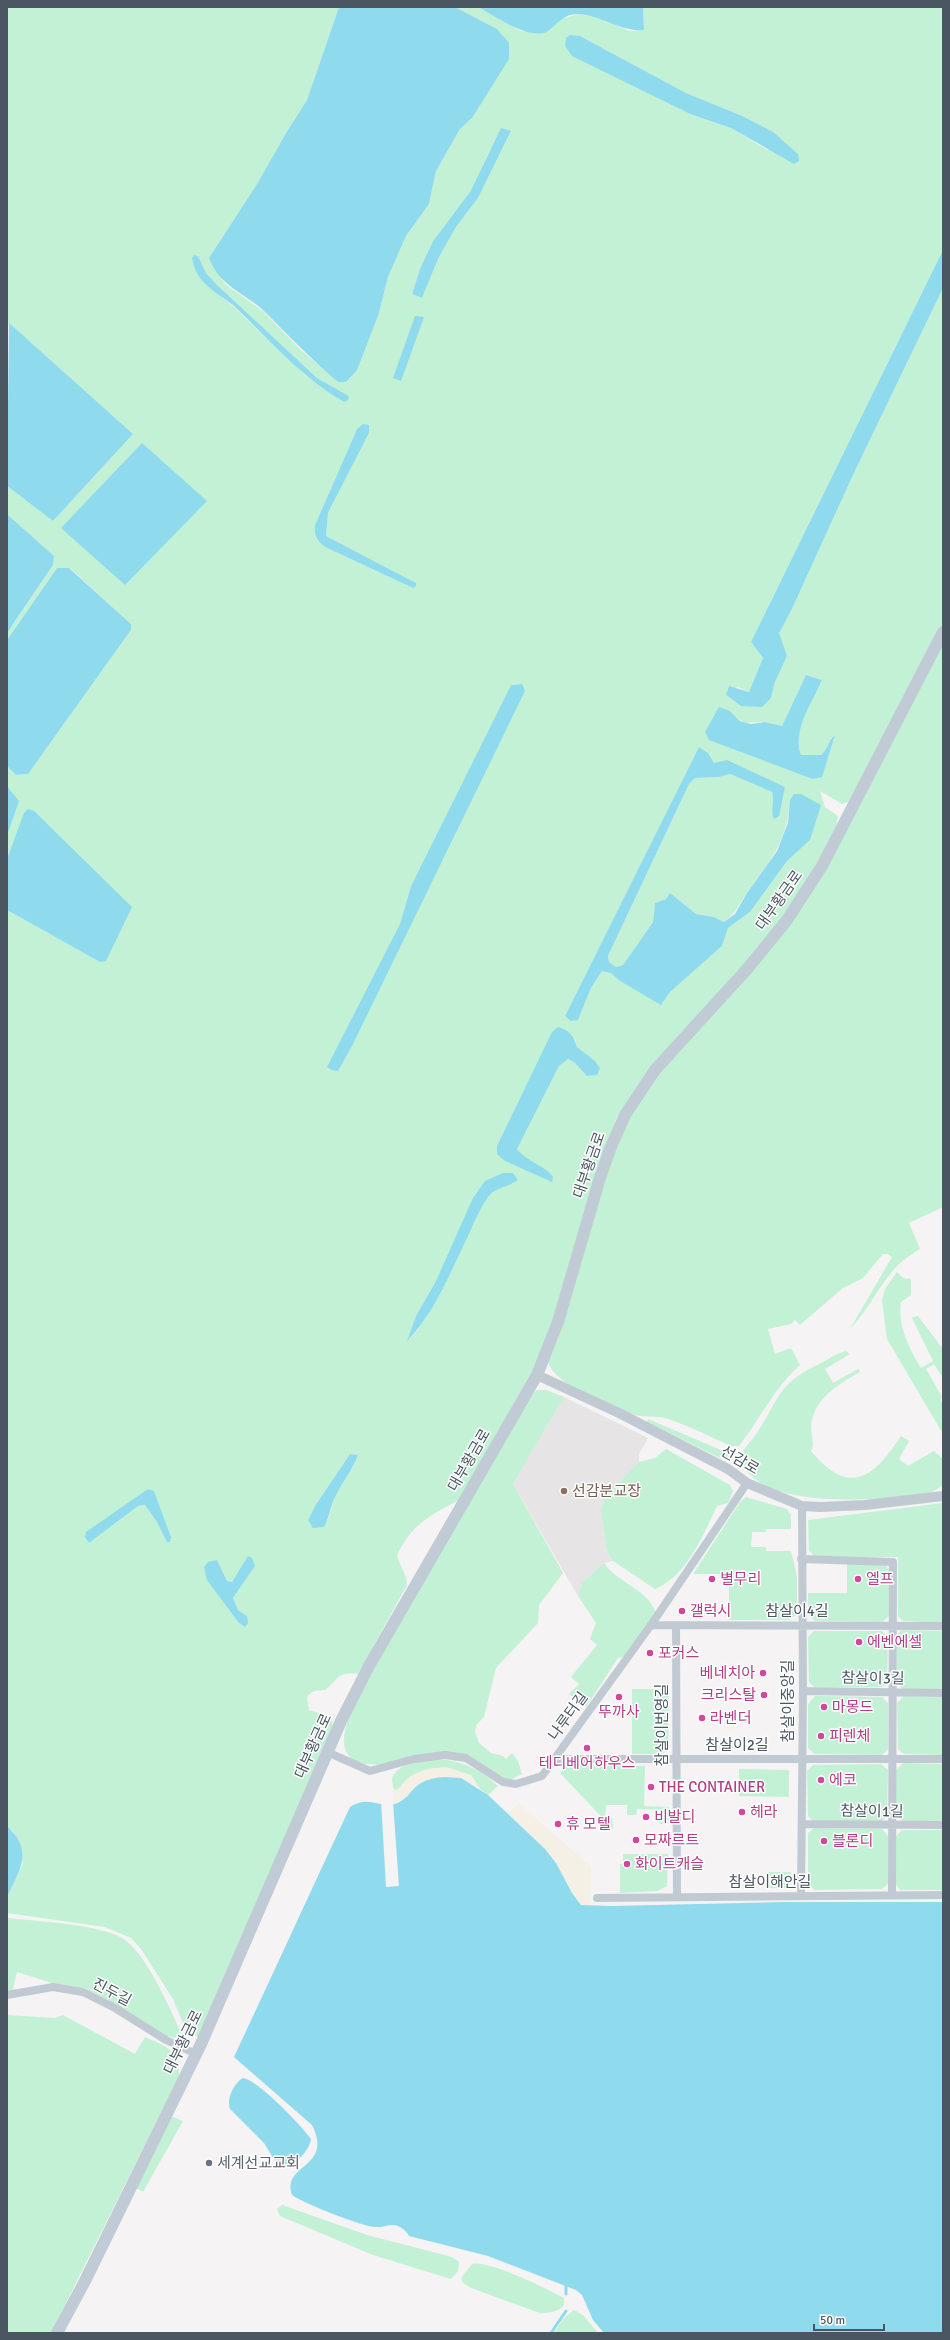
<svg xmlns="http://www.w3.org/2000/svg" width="950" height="2340" viewBox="0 0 950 2340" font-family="Signika,'Noto Sans KR',sans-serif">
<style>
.education{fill:#e6e4e5}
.green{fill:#c3f1d5;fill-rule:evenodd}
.sand{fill:#f5f0e5}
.water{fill:#90daee}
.pier{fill:#f5f3f3}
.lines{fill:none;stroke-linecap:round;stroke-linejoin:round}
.stream{stroke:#90daee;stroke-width:3}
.minor{stroke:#c1cad2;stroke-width:8}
.tertiary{stroke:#c1cad2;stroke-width:10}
.secondary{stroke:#c1cbd6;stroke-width:12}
.education-dot{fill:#8d6e63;stroke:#fff;stroke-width:1.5}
.hotel-dot{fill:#d1479c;stroke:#fff;stroke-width:1.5}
.worship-dot{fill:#6b7280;stroke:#fff;stroke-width:1.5}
.labels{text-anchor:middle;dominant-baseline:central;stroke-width:3;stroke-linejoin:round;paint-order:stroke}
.street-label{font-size:15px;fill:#4a5661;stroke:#fff}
.education-label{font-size:15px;fill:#785e54;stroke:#fff;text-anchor:start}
.hotel-label{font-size:15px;fill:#b23c85;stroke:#fff;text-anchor:start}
.worship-label{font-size:15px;fill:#5b616d;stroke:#fff;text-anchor:start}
</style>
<rect width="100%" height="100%" fill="#f5f3f3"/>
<path class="education" d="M564,1397L648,1438L639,1454V1462L605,1497L601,1511L607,1551L613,1561L604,1563L582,1583L578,1596L513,1484Z"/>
<path class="green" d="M7,7H339L307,100L286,133L257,184L209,258L225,284L263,311L301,350L338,382H346L379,313L388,277L406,236L429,204L436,171L460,129L472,118L497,29L455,7H478L521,31L546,32L561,19L578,14L595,17L630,31L644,30L643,7H943V250L751,642L763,658L749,692L738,687L726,695L741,706H762L771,698L775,682L787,656L778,633L791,611L853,475L943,288V623L850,801L842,804L820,791L825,807L838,816L836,826L804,888L772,931L744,966L649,1069L616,1119L605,1149L557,1311L536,1365L459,1500C431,1515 410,1525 397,1556C400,1565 407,1575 407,1585L358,1674C337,1672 340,1678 325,1690C318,1690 311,1690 307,1698L309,1710L322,1714L332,1721L333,1728L198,2037L186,2030L173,1999L141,1949L131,1938L105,1927L7,1913V1897L23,1863L13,1831L7,1826V910L100,962L7,859C7,851 5,842 8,834C13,816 23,802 7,786V766L16,775L28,774L131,630V624L70,568H57L7,640V633L53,565L54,556L7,514V486L53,521L133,434L9,324L7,325ZM580,36L686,93L740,115L769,151L731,128L690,114L659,99ZM511,131L478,198L456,227L439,257L422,298L412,294L420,269L433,241L470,192L490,150ZM198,256L206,273L216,284L317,378L347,395L344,402L306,376L233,306L205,284L198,275ZM369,425V433L328,513L326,536L416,583L413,588L325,547C317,541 314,536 315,525L357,429ZM806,675L822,680C811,703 792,730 801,755H821L828,749L831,738L835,735L828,757L812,779L733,749L730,711C747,728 746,721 766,722C771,723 776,725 782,726ZM521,684L332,1070L400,924L411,886L511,685ZM699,747L708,753L714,763L785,787L775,801L772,792L730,774L719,777L695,778L689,784L608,956L609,962L616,967L623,965L653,922L655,903L666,899L696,914L714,917L724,922C737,912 739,904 748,891C771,858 787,843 790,800L810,840L787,861L750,912L728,928L722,946L669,993L661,1004L620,981L611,973L602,971L591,988L578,1020L565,1016ZM575,1038L577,1047L595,1061L575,1063L567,1059L559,1066L517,1149L526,1160L550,1172L497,1146ZM503,1173H513L518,1180C510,1186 501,1187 493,1192C483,1200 477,1218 471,1229C457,1259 432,1319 408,1340L416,1316L495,1177ZM350,1454L358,1455L354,1466L335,1496L328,1520H308L315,1506ZM148,1489L154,1491L171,1537L157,1522L146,1505L138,1506L89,1543ZM217,1560L227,1581L232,1582L240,1571L255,1566L233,1598L238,1610L247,1616L238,1622L226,1606Z
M943,644V1207L909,1223L920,1249C883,1269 877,1301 850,1329L892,1257L888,1254H883L863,1278L843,1288L800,1325L795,1320L791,1324L768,1329L775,1354L791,1348L800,1365C774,1388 760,1419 739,1446H731C710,1437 690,1426 668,1419C657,1415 642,1418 632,1414C610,1407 555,1385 548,1362L558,1339L592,1220L622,1130L655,1075L783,933Z
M897,1272L903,1278L911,1279V1295L901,1302C897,1325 909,1348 921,1368L933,1361L912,1318L913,1317L918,1316L943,1349V1378L934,1364L926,1369L942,1397L940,1399L943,1404V1434L887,1339L882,1300L885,1289Z
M846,1351L850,1354L825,1369L833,1383L858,1369L860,1372C837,1385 813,1399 811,1427C811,1436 815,1443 811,1451C850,1498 874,1477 901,1436L909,1441L899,1459L908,1466L934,1451L943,1459V1485C938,1488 933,1492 927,1494C918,1497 906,1496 897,1497C857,1501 755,1507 740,1458C745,1445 754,1439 760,1428C783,1391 779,1384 821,1363C829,1359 837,1353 846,1351Z
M537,1390H546L564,1397L513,1484L563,1573L539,1605L538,1623L496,1668L484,1717L477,1724L475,1731L479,1743L491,1753L503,1756L506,1759L512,1753L518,1761L522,1774L508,1781L469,1756L381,1765C346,1765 338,1752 348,1719L390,1639L529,1396Z
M648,1419L721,1450H729L731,1456L727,1459H722L647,1422Z
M666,1449L730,1485L733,1491L728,1503L717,1506C703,1535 687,1576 655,1589L613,1561L607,1551L601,1511L605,1497L639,1462L655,1458Z
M746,1497L787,1509L791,1515V1529H766V1532H752L751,1547H766V1551H791L797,1577V1614L789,1620H729V1574H693L740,1502Z
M943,1503V1623L903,1621L898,1616V1557H815L809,1550L808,1520Z
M604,1563C617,1583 650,1590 656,1614L626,1656L618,1658L586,1707L569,1694L579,1684L571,1677L597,1645L590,1639L596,1623L578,1596L582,1583Z
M847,1563H882L889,1569V1616L882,1622L815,1621L808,1614V1593H847Z
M901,1630L943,1631V1689H903L897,1683V1635Z
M814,1631H882L888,1637L887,1682L882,1687H814L809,1682L808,1637Z
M632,1689H669L668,1750L662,1754H632Z
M815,1696L882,1697L888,1703V1749L882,1755L814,1754L808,1748V1704Z
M904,1696L943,1697V1755L904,1754L898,1749L897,1703Z
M447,1760C468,1763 482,1772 498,1786L488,1795L480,1789L471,1775L405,1781L400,1788L396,1790L393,1788L392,1778C400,1760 429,1760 447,1760Z
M903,1763L943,1764V1822L902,1821L896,1815V1770Z
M881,1764L888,1770L887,1816L881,1822L813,1821L808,1816L807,1771L813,1765Z
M568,1765L645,1766L644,1806L669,1807L670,1824H660V1819L663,1818V1810L637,1809L636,1815H627V1805H606L605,1817L612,1818L613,1829L560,1773Z
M739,1769L789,1770V1797L739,1796Z
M814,1828L882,1829L888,1836V1884L882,1889L814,1890L808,1883V1833Z
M902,1830H943V1890H900L895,1883V1837Z
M623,1854H668L667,1886L657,1891L620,1893V1864H623Z
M766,1872H791L790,1888H765Z
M7,1918C35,1921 98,1924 122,1938C145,1951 170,2008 181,2033L180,2039L167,2036L115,2004L85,1988L52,1983L17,1972L12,1992H7Z
M7,2015L55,2018L63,2015L135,2054L145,2037C165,2046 180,2050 179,2076L51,2333H7Z
M173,2117L183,2121L143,2192L136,2188L168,2121Z
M282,2205L367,2235L452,2257L459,2262L458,2271L451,2279L373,2255L280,2216L277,2209Z
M472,2264C489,2260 547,2289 564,2298V2305C559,2312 549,2313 540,2313L471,2288L463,2283L461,2278Z
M574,2310L583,2315L598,2333H554L563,2319Z"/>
<path class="sand" d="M446,1767L471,1775L480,1789C463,1777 435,1772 418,1785C407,1794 408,1798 393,1804V1788L396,1790C401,1788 401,1785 405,1781C416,1770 431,1768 446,1767Z
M519,1803L591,1867V1906L581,1905L576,1900L564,1877L508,1814Z"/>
<path class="water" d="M339,7H455L497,29L509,43V59L472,118L460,129L436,171L429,204L406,236L388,277L379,313L357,370L346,382H338C312,360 289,336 265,312C244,292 221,288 209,258L257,184L286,133L307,100Z
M478,7H643L644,30C621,32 602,16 579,14C565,13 558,23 548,31C531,42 493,15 478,7Z
M570,35L580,36L686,93L740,115L773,132L798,154L799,161L794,164L731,128L690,114L572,56L565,46L566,38Z
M501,128L511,131L478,198L456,227L439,257L422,298L412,294L420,269L433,241L470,192Z
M943,250V288L853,475L791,611L779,633L787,656L775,682L771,698L762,707L741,706L726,695L729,686L749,692L763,658L751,642Z
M194,255L198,256L206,273L216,284L317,378L347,395L349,397L348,400L344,402C300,377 269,339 233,305C221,296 206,288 198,275C195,270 193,264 192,258Z
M415,316L424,317L401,381L393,378Z
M9,323L133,434L53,521L7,486Z
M363,424L369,425V433L328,513L326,536L416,583V586L413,588L325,547C317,541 314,536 315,525L357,429Z
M142,443L207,501L125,585L61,528Z
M7,514L54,556L53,565L7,633Z
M57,568H69L131,624V630L28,774L16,775L7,766V640Z
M806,675L822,680C812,703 792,730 801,755H821C829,748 828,740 835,735L822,777L812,779L709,740L705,732L719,707L730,711L740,721L751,724L765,722L782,726Z
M522,684L525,691L352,1046L338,1071L332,1070L327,1067L400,924L411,886L511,685Z
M699,747L708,753L714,763L727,760L785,787L779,816L774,819C770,810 775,802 772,792L730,774L719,777L695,778L689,784L608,956L609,962L616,967L623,965L653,922L655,903L666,899L670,893L696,914L714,917L724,922L735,914L747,893L777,851L788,823L790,800L794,794H801L821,805L810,840L787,861L750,912L728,928L722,946L669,993L661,1005L620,981L611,973L602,971L591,988L578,1020L571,1021L565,1016Z
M7,786L19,801L7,836Z
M28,809L34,811L132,907L106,961L100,962L7,910V859L24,813Z
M558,1027C569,1030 574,1036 577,1047L595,1061L600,1068L597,1075L587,1076L575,1063L568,1059L559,1066L517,1149C527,1162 546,1166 553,1177L552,1182L505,1161L497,1154V1146L552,1032Z
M503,1173H513L518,1180C510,1186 501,1187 493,1192C484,1199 475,1221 470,1232C452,1268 436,1312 407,1341L416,1316L436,1281L473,1198L485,1181Z
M350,1454L358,1455C353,1470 343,1481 336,1495C330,1506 330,1517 324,1527L313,1528L308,1520L315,1506Z
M148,1489L154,1491L171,1537L170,1542H167L157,1522L145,1505L138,1506L89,1543L85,1537L86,1532Z
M248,1556L252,1558L255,1566L233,1598L238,1610L247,1616L248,1623L245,1627L238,1622L207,1580L204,1567L208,1562L217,1560L227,1581L232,1582Z
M444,1777L461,1778L488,1795L545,1849L556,1863L572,1893L581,1905L612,1906L782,1902H943V2333H604L593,2320L582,2295L576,2290L488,2256L409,2236C406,2231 403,2228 398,2226C390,2223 384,2228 376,2227C363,2227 303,2203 292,2195C281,2163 334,2169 312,2125L234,2057L350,1807C370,1795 377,1808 395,1804C407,1800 409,1792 418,1785C426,1779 435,1778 444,1777Z
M7,1826C34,1851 20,1869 7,1897Z
M243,2078C258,2080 301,2125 311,2139C309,2152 292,2170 278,2166L264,2143L230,2109C226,2099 234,2083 243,2078Z"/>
<path class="pier" d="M381,1801L393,1802L399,1886L386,1887Z"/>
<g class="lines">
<path class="stream" d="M566,2286V2294
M551,2333L566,2311"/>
<path class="minor" d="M801,1559L893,1562L892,1895
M651,1625L943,1626
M676,1626L677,1896
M803,1691L943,1693
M327,1752L370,1771L414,1759L445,1755L466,1758L503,1782L516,1784L542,1776L651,1625L747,1483
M555,1759H943
M802,1824L943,1825
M801,1896L803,1691L802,1506
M597,1898L943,1895
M7,1995L53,1987L83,1992L115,2008L166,2040L196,2054"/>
<path class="tertiary" d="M537,1375L619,1413L728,1469L747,1483L802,1506L820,1507L865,1505L943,1496"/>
<path class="secondary" d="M57,2333L85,2281L201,2044L341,1721L369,1666L537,1375L558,1322L599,1181L610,1149L625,1115L655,1070L748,968L787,920L822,866L943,632"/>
</g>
<circle class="education-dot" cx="564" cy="1491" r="4"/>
<g class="hotel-dot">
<circle cx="712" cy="1579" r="4"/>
<circle cx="858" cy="1579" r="4"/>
<circle cx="682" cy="1611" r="4"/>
<circle cx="859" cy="1642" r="4"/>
<circle cx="650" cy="1653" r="4"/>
<circle cx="763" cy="1673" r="4"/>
<circle cx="764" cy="1695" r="4"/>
<circle cx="619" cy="1697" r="4"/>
<circle cx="824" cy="1707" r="4"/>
<circle cx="702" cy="1718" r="4"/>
<circle cx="821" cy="1736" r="4"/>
<circle cx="587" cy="1748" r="4"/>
<circle cx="821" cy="1780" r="4"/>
<circle cx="651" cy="1787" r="4"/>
<circle cx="742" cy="1812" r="4"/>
<circle cx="646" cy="1817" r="4"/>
<circle cx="558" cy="1824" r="4"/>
<circle cx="636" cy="1840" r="4"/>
<circle cx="824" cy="1841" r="4"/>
<circle cx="627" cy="1864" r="4"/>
</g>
<circle class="worship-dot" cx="209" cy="2163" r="4"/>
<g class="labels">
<g class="street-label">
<text transform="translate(779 900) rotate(-55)">대부황금로</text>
<text transform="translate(589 1165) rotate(-71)">대부황금로</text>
<text transform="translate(469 1460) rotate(-60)">대부황금로</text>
<text transform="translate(740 1460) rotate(30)">선감로</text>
<text x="797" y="1611">참살이4길</text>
<text transform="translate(873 1678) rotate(1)">참살이3길</text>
<text transform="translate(788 1701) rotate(-90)">참살이중앙길</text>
<text transform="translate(568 1716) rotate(-54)">나루터길</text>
<text transform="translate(662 1725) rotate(-90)">참살이번영길</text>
<text x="737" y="1745">참살이2길</text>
<text transform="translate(313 1746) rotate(-66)">대부황금로</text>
<text transform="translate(872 1811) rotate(1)">참살이1길</text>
<text x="770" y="1882">참살이해안길</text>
<text transform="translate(112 1992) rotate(28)">진두길</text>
<text transform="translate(183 2042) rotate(-64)">대부황금로</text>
</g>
<g class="education-label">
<text x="572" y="1491">선감분교장</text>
</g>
<g class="hotel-label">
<text x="720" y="1579">별무리</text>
<text x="866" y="1579">엘프</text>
<text x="690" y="1611">갤럭시</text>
<text x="867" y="1642">에벤에셀</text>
<text x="658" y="1653">포커스</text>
<text x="755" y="1673" text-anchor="end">베네치아</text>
<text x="756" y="1695" text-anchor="end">크리스탈</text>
<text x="832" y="1707">마몽드</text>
<text x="619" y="1712" text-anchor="middle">뚜까사</text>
<text x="710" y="1718">라벤더</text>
<text x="829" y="1736">피렌체</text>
<text x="587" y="1763" text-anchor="middle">테디베어하우스</text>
<text x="829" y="1780">에코</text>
<text x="659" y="1787">THE CONTAINER</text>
<text x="750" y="1812">헤라</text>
<text x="654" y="1817">비발디</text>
<text x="566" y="1824">휴 모텔</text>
<text x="644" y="1840">모짜르트</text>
<text x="832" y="1841">블론디</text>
<text x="635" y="1864">화이트캐슬</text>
</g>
<g class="worship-label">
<text x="217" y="2163">세계선교교회</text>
</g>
</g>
<rect width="950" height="2340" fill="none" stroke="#4a5661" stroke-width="16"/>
<path d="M814 2324v6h70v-6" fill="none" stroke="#4a5661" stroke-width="2"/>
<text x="820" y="2324" font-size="12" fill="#4a5661" stroke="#ffffff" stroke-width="3" paint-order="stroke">50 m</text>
</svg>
